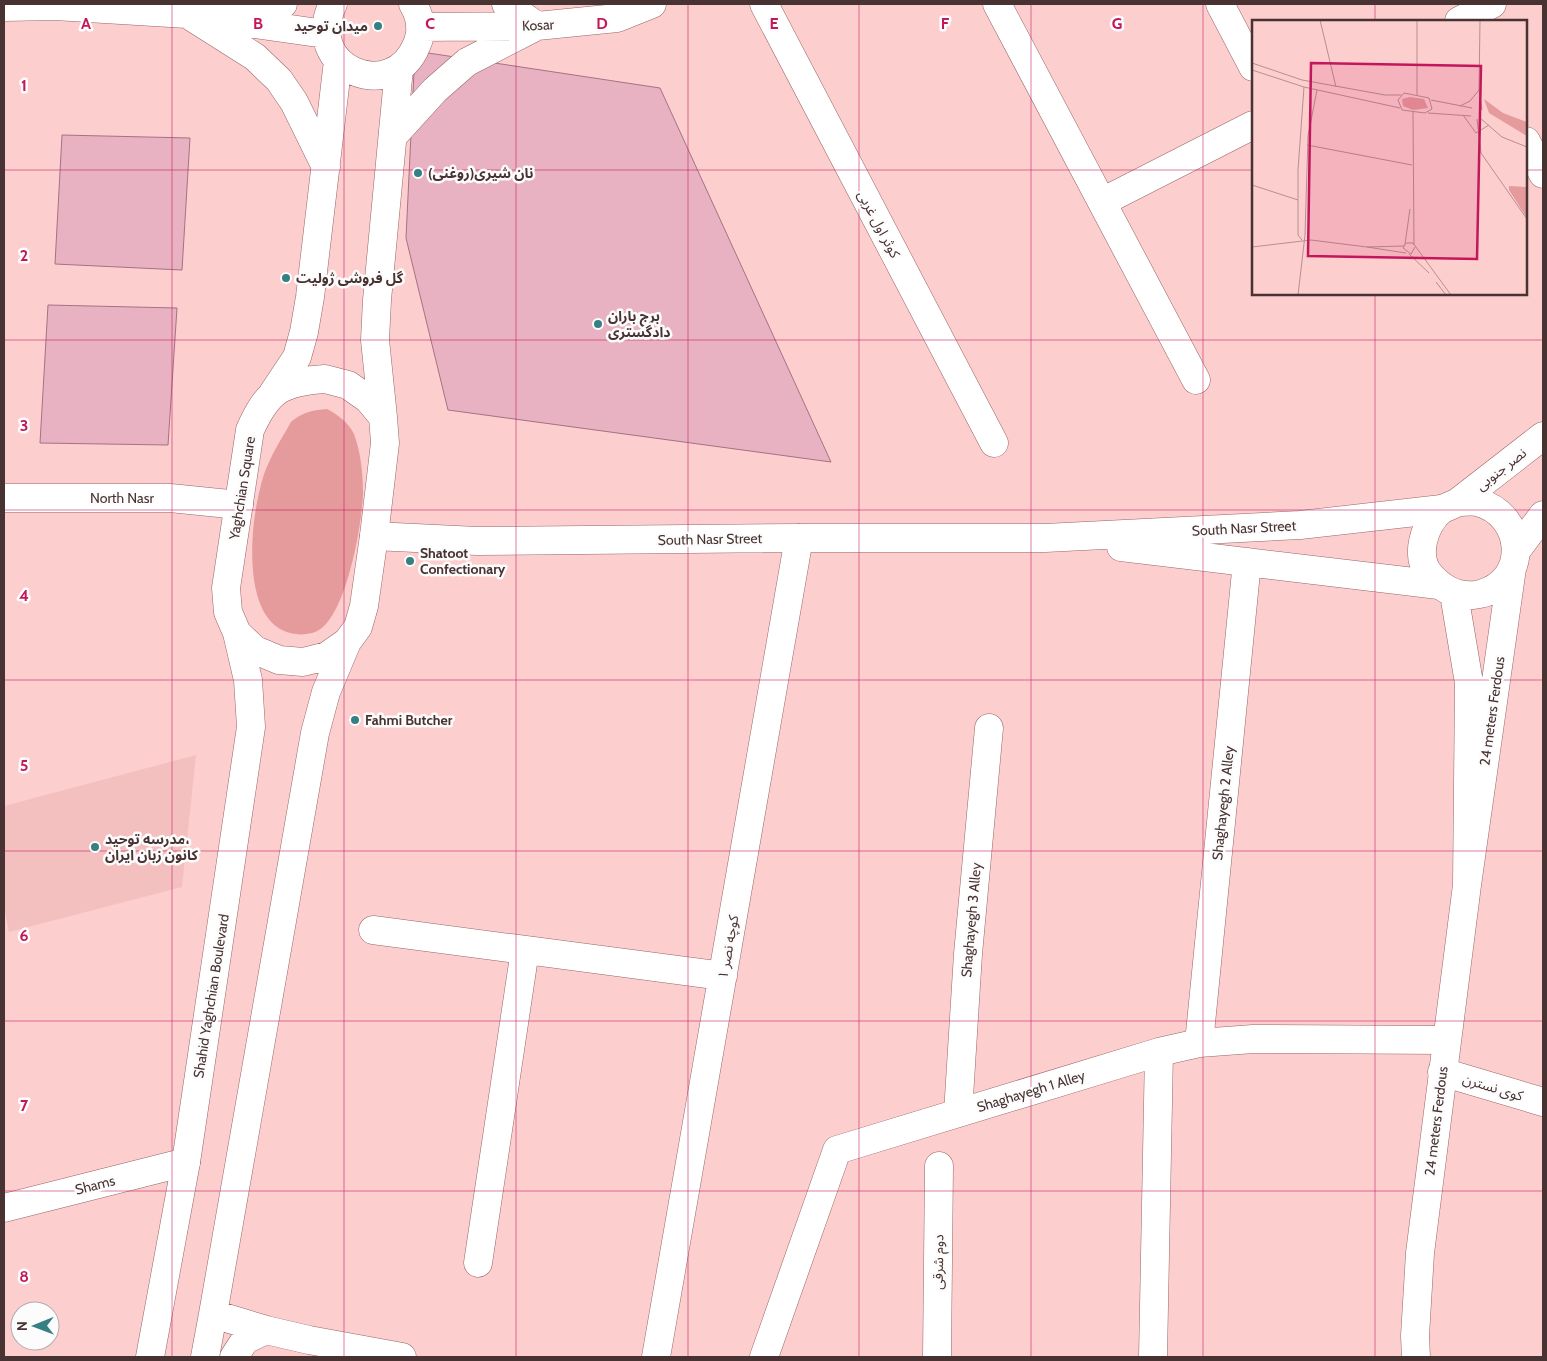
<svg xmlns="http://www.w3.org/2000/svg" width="1547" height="1361" viewBox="0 0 1547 1361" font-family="Cabin,'Noto Sans Arabic',sans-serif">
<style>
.built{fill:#f4c0bf}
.green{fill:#e59a9b}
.building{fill:#e8b2c2;stroke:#a47282}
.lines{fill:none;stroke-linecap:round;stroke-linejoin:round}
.minor-casing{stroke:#986565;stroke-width:29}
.major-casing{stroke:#986565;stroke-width:29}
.minor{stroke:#fff;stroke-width:28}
.major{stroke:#fff;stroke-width:28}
.grid{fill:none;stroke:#c2185b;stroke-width:1;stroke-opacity:0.55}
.poi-dot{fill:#367f82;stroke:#fcfcfc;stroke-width:2}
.labels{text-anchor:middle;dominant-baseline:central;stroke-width:5;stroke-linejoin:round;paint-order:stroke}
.street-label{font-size:14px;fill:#493232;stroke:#fcfcfc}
.poi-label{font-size:14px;font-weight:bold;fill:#493232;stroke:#fcfcfc;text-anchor:start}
.inset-road{fill:none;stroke:#b59090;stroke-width:1}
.view{fill:#c2185b;fill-opacity:0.15;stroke:#c2185b;stroke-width:2.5}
.inset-edge{fill:none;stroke:#493232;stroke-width:2.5}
.grid-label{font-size:16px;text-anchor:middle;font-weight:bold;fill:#c2185b;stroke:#fcfcfc;stroke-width:5;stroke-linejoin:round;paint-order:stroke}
</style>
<rect width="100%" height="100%" fill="#fdcece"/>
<path class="built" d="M196,755L182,887L9,932L4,906V806Z"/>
<path class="green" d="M327,409C337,414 349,423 354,434C361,453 363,474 363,494C362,524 346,621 315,632C310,634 300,635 296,634C240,628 250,527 260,489C264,469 274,451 284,434C287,430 289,424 292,421C303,412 314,410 327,409Z"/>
<path class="building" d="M415,51L660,88L831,462L448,410L406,238Z
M62,135L190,138L182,270L55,264Z
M48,305L177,308L168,445L40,443Z"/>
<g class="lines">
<g class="minor-casing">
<path id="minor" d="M764,4L994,443
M997,4L1196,380
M1220,4L1253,67
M1459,21L1492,4
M1526,141L1543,174
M1102,202L1253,125
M4,498H170L239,505
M374,536L477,541L799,538H1045L1300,525L1442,509
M1121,547L1439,585
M373,930L723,976
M1199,1043L1247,562
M1442,1072L1543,1102
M958,1113L968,954L989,728
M4,1208L186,1162
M478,1263L525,950
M656,1357L799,538
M764,1357L837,1150L1159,1052L1199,1043L1253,1039L1446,1040
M937,1357L939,1166
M1153,1357L1159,1052"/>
</g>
<g class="major-casing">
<path id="major" d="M333,4C301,68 393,106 417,44C423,31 420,16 413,4
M4,7L55,6L187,14L283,4
M187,14L255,57L279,80L294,102L326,167
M228,20L325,34
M420,27L537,26L617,18L652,4
M394,135L435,90L467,62L537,26L506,4
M325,379L348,385L368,399L383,417L385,443L374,536L364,606L358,627L347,642L327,656L303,662L279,660L255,650L237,633L228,612L226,588L250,430C268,390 281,382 325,379Z
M273,393L297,357L304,332L310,297L338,61
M383,417L375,340L377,300L399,68
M1458,502C1464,502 1471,501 1477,502C1526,514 1530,582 1480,594C1459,599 1443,590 1430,575C1414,556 1424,525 1441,510C1446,507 1453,505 1458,502L1543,436
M1516,551L1543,515
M1454,594L1469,683L1467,885L1512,568
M213,1314L266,1330L309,1340L402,1357
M150,1357L186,1162L251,727L248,680L237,633
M205,1357L213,1314L315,733L326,692L347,642
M234,1357L245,1340L266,1330
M1416,1357L1415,1336L1420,1253L1467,885"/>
</g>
<use href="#minor" class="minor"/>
<use href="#major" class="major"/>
</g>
<path class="grid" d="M172,4V1357M344,4V1357M516,4V1357M688,4V1357M859,4V1357M1031,4V1357M1203,4V1357M1375,4V21M4,170H1253M1526,170H1543M1375,294V1357M4,340H1543M4,510H1543M4,680H1543M4,851H1543M4,1021H1543M4,1191H1543"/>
<g class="poi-dot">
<circle cx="378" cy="26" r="5"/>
<circle cx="418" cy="173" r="5"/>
<circle cx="286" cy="278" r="5"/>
<circle cx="598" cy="324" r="5"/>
<circle cx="410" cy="561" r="5"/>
<circle cx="355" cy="720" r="5"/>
<circle cx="95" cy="847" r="5"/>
</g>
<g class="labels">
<g class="street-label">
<text transform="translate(538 25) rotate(-3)">Kosar</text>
<text transform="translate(879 224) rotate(62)">کوثر اول غربی</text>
<text transform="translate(1501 469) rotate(-38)">نصر جنوبی</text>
<text transform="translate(242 488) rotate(-81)">Yaghchian Square</text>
<text x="122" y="498">North Nasr</text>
<text transform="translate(1244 528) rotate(-3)">South Nasr Street</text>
<text transform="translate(710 539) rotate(-1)">South Nasr Street</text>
<text transform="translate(1492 711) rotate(-82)">24 meters Ferdous</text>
<text transform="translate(1223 803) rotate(-84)">Shaghayegh 2 Alley</text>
<text transform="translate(971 920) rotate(-85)">Shaghayegh 3 Alley</text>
<text transform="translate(728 947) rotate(-80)">کوچه نصر ۱</text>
<text transform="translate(211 996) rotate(-81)">Shahid Yaghchian Boulevard</text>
<text transform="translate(1493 1087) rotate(17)">کوی نسترن</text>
<text transform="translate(1031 1091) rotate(-17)">Shaghayegh 1 Alley</text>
<text transform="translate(1436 1121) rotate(-83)">24 meters Ferdous</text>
<text transform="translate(95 1185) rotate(-14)">Shams</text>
<text transform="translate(938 1262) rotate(-89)">دوم شرقی</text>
</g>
<g class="poi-label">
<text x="368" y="26" text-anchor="end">میدان توحید</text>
<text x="428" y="173">نان شیری(روغنی)</text>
<text x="296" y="278">گل فروشی ژولیت</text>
<text x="608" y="316">برج باران<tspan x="608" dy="16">دادگستری</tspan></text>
<text x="420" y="553">Shatoot<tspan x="420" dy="16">Confectionary</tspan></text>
<text x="365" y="720">Fahmi Butcher</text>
<text x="105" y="839">مدرسه توحید،<tspan x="105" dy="16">کانون زبان ایران</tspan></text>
</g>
</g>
<g transform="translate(1252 20)">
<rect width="275" height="275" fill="#fdcece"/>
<path d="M158,77L172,79L176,88L161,90L151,86L150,79ZM232,79L251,93L275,102V116L237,93ZM257,166L275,167V198L257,170Z" fill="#e59a9b"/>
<path class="inset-road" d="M68,0L84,67M165,0V75M228,0L227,70L230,90M0,43L50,60L133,75H149M0,50L52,67L148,88M152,73L177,78L180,89L173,93L150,90L146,80ZM179,80L220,88M208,86L218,81L227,70M161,92L162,225M176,93L219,96M211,95L224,113L237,105M228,98L250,117L275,127M225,99L229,133L275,199M55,125L160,145M0,165L46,180M50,220L46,215V150L52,67M153,224L158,189M152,226L115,227L154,233M0,227L59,220L115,227M163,227L159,234L151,228L154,223H161L199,275M157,234L177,253M184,262L194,275M46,275L53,215L56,116L65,70"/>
<path class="view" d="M59,43L229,46L225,239L56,236Z"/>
<rect width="275" height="275" class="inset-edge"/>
</g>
<g class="grid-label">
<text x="86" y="29">A</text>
<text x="258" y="29">B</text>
<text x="430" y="29">C</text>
<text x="602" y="29">D</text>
<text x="774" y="29">E</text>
<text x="945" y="29">F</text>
<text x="1117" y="29">G</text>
<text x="24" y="91">1</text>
<text x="24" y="261">2</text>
<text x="24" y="431">3</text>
<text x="24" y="601">4</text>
<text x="24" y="771">5</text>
<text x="24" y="941">6</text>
<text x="24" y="1111">7</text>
<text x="24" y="1282">8</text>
</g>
<rect width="1547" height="1361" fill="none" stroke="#493232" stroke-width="10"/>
<g transform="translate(35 1326) rotate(269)"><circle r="24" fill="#fcfcfc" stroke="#b4abab"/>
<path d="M0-4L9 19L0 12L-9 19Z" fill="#367f82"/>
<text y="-8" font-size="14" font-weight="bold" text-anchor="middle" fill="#493232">N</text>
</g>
</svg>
